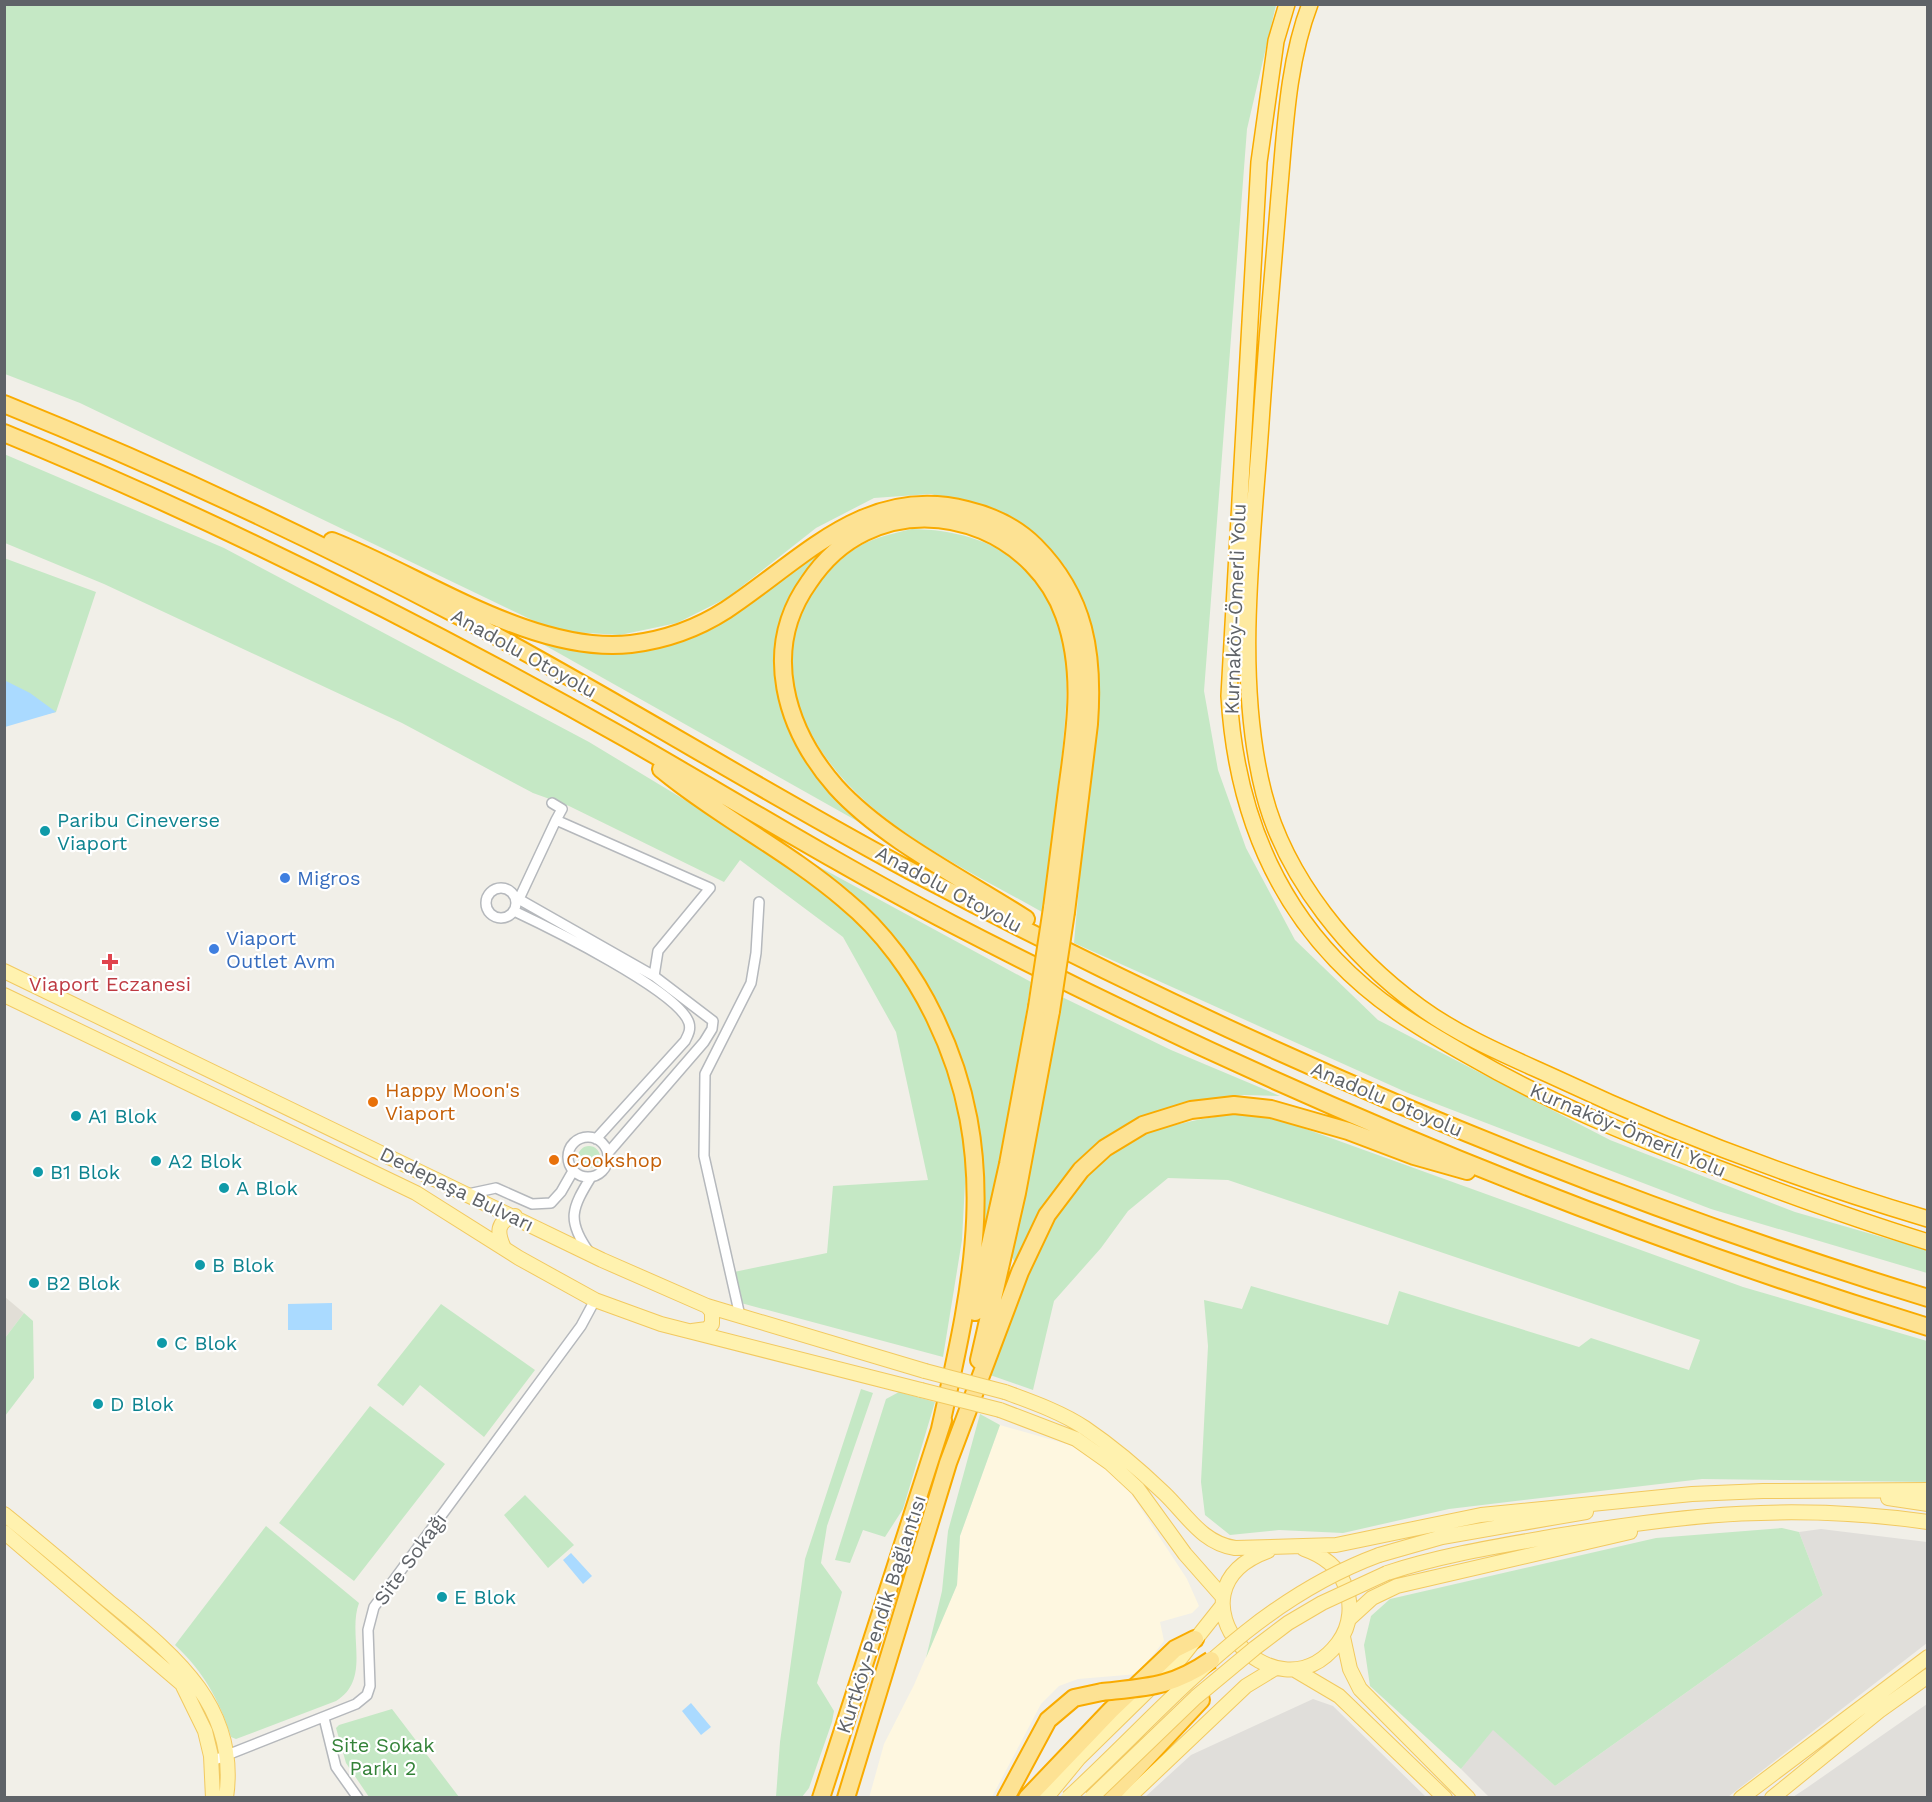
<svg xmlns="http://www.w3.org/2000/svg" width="1932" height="1802" viewBox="0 0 1932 1802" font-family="'Work Sans',sans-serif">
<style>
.commercial{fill:#fef7e0}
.industrial{fill:#e0deda}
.education{fill:#e1ded6}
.green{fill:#c5e8c5}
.water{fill:#aadaff}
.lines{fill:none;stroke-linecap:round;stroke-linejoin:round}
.minor-casing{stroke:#b5b8bc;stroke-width:12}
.primary-casing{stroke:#f2c960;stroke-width:16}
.trunk-casing{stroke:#f9ab00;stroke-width:18}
.motorway-casing{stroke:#f9ab00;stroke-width:20}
.minor{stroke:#fff;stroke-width:9}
.primary{stroke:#fff2af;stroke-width:14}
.trunk{stroke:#feeaa1;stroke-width:15}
.motorway{stroke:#fde293;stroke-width:16}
.primary-bridge-casing{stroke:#f2c960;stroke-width:16;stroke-linecap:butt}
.motorway-bridge-casing{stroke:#f9ab00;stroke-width:20;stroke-linecap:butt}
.primary-bridge{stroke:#fff2af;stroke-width:14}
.motorway-bridge{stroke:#fde293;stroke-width:16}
.culture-dot{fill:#0f9aa8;stroke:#fff;stroke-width:2}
.shop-dot{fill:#3f7fe0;stroke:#fff;stroke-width:2}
.health-dot{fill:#e0444e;stroke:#fff;stroke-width:2}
.food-dot{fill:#e8710a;stroke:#fff;stroke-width:2}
.labels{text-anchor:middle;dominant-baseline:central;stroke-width:4.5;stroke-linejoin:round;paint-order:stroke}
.street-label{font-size:20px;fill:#5f6368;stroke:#fff}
.culture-label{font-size:20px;fill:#0d838f;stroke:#fff;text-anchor:start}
.shop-label{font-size:20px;fill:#366cbe;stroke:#fff;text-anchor:start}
.health-label{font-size:20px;fill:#be3a42;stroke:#fff}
.food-label{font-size:20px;fill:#c56008;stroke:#fff;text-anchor:start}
.park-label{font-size:20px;fill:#348238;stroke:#fff}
</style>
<rect width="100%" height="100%" fill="#f1efe8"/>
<path class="commercial" d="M1000,1425L1070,1445L1105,1465L1132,1495L1187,1579L1199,1606L1192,1613L1160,1622L1164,1641L1138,1674L1078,1679L1059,1686L1041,1704L992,1797L869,1798L884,1744L914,1685L957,1585L960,1536Z"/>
<path class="industrial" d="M1821,1529L1927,1542V1643L1728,1797H1489L1461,1769L1493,1729L1555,1786L1823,1595L1799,1532Z
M1313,1699L1333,1706L1426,1797H1145L1191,1755Z
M1927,1704V1797H1793L1808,1787Z"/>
<path class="education" d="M5,1297L24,1313L5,1338Z"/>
<path class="green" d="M4,5H1276L1247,129L1204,691L1218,770L1246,848L1295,940L1378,1020L1610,1140L1795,1212L1927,1250V1273L1711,1209L1408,1093L1074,943L1095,704L1089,624L1065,566L1004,515L931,494L874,498L816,528L727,598L677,623L620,635L555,631L80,403L5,374Z
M4,454L224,548L589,742L791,864L860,921L907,981L935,1030L957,1101L966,1165L962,1240L943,1357L741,1303L734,1272L827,1253L833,1186L928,1180L896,1032L843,937L740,860L724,882L569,806L533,793L402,723L104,584L5,543Z
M912,529C990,530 1052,566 1064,649C1070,690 1064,731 1060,772C1055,819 1050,865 1042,912C961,866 858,821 812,735H808C802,719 792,700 790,683C786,631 810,581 852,551C869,538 892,534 912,529Z
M827,546L798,584L780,700L873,830L523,633L675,640Z
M4,558L96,592L56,712L5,724Z
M814,864L1031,982L1013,1091L979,1264L984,1208L981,1145L963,1074L858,904Z
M1062,997L1171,1050L1280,1096L1244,1095L1188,1102L1137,1119L1087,1155L1067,1174L1046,1203L1015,1263L1012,1257Z
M1239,1114L1281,1120L1743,1287L1927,1341V1482L1702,1479L1449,1509L1343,1533L1279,1530L1230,1535L1205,1515L1201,1482L1208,1346L1204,1300L1242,1309L1251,1286L1388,1325L1399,1291L1579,1347L1591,1338L1689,1370L1700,1340L1228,1180L1168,1178L1128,1211L1101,1248L1054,1301L1033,1390L990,1375C1018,1298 1039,1216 1103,1158C1113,1149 1127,1137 1141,1134C1174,1125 1203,1117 1239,1114Z
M578 1157a11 11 0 1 1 22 0a11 11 0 1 1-22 0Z
M441,1304L535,1370L484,1437L420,1385L403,1406L377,1385Z
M24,1313L33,1321L34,1378L5,1416V1338Z
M861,1389L873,1393L827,1526L821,1563L842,1592L817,1683L834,1711L832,1722L809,1788L802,1797H776L780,1742L805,1559Z
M899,1392L935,1402L903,1509L885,1537L863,1530L850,1563L835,1560L886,1399Z
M370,1406L445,1464L354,1581L279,1523Z
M980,1414L1000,1425L960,1536L957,1585L926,1658L942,1591L948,1531Z
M525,1495L574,1545L548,1568L504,1515Z
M266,1526L359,1603C347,1635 372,1679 336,1701L236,1739L231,1737C220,1701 203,1671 175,1645Z
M1782,1528L1799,1532L1823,1595L1555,1786L1493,1730L1461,1769L1370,1686L1364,1645L1371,1616L1390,1599L1656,1538Z
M392,1709L459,1797H369L346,1763L336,1728L339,1725Z"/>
<path class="water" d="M4,680L30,693L56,712L5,727Z
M332,1303V1330H288V1304Z
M571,1553L592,1576L583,1584L563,1560Z
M691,1703L711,1727L701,1735L682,1711Z"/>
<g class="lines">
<g class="minor-casing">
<path id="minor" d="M552,803L562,809L556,820L710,888L658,951L654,976
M486 903a15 15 0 1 1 30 0a15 15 0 1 1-30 0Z
M515,897L654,976L713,1021L712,1029L704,1042L608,1153
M519,899L556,820
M514,911C548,927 679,991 689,1023C691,1030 688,1035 685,1041L596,1139
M568 1157a20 20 0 1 1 40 0a20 20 0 1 1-40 0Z
M468,1194L496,1188L532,1204L551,1203L561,1192L573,1171
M589,1252C566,1220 572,1208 591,1177
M740,1316L704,1156L705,1074L751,983L756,953L759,902
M324,1718L336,1767L358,1798
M212,1761L356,1704L367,1695L370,1686L368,1630L374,1607L581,1326L595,1300"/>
</g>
<g class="primary-casing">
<path id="primary" d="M4,971L602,1260L707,1306L925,1371
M4,995L416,1193L519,1258L595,1300L661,1324L921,1390
M504,1248C497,1233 496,1221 515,1216
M692,1331L707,1329L712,1324V1312L707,1306
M1005,1392C1032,1402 1061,1412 1085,1428C1113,1447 1140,1470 1164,1493C1187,1515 1202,1543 1235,1548L1336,1545L1481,1515L1692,1494L1763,1491L1928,1490
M1000,1410L1076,1439L1110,1463L1138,1489L1185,1554L1222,1596
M1888,1498L1928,1504
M4,1514C39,1542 73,1571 107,1600C170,1652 240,1704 226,1798
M4,1532L182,1684L205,1731L211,1756L213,1798
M1268,1551C1158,1591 1275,1726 1338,1643C1351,1626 1353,1603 1344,1583C1337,1565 1321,1555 1304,1549
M1379,1555L1442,1537L1586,1512
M1387,1573C1442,1555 1499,1546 1556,1536C1688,1514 1794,1503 1928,1522
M1349,1619L1372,1598L1397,1586L1630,1532
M1343,1637L1350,1669L1360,1689L1468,1798
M1295,1670L1339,1696L1445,1798
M1046,1798L1079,1758L1180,1659L1222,1606
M1128,1798L1246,1686L1274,1669
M1741,1798L1928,1657
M1772,1798L1879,1711L1928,1676"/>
</g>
<g class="trunk-casing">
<path id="trunk" d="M1287,4L1276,41L1259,162L1229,696C1235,795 1266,887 1336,960C1376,1002 1418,1027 1467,1055C1548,1102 1633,1137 1720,1169C1788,1195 1857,1220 1928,1242
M1310,4C1287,64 1285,133 1279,196C1273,271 1266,347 1261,423C1253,541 1234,678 1264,794C1286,879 1350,956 1420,1007C1461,1037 1510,1057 1556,1078C1677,1135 1800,1181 1928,1219"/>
</g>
<g class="motorway-casing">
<path id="motorway" d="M4,404C160,467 311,538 459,616C616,699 767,795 924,878C1245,1047 1580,1192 1928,1298
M4,433C219,521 425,625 627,739C735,801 841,866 952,924C1264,1086 1591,1224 1928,1327
M332,541C422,576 533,655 631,644C664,640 698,628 726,610C802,560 866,484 967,510C992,516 1016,527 1035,546C1086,597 1094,655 1089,724L1066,912
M661,769C719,817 788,851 845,900C883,931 914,974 935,1018C1003,1158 972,1286 940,1429
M1026,919C966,880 884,840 836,787C785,729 761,649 809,582C823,561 842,543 865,532C941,495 1036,537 1064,615C1085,672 1075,732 1067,790C1062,830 1057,869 1052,908
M975,1312L1008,1164L1037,1007
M979,1360L1017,1193L1051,1011
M821,1798L943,1420
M846,1798L948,1463L1020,1272L1047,1215L1081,1170L1105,1148L1143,1125L1191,1110L1234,1105L1271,1109L1348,1131L1414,1156L1467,1171
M1006,1798L1048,1720L1074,1698L1102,1692
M1027,1798L1111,1710L1175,1649L1195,1639
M1109,1798L1201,1700"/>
</g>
<use href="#minor" class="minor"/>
<use href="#primary" class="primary"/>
<use href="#trunk" class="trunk"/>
<use href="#motorway" class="motorway"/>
<g class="primary-bridge-casing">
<path id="primary-bridge" d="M925,1371L1005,1392
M921,1390L1000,1410
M1068,1798C1167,1707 1249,1603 1379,1555
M1091,1798L1196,1697L1255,1648L1288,1623L1322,1603L1387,1573"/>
</g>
<g class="motorway-bridge-casing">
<path id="motorway-bridge" d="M1037,1007L1052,908
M1051,1011L1066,912
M1102,1692C1148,1687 1172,1687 1211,1660"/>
</g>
<use href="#primary-bridge" class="primary-bridge"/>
<use href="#motorway-bridge" class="motorway-bridge"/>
</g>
<g class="culture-dot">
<circle cx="45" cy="831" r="6"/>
<circle cx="76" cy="1116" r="6"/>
<circle cx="156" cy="1161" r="6"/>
<circle cx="38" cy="1172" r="6"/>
<circle cx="224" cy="1188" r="6"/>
<circle cx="200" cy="1265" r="6"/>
<circle cx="34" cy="1283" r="6"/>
<circle cx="162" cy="1343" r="6"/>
<circle cx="98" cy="1404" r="6"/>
<circle cx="442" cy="1597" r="6"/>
</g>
<g class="shop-dot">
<circle cx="285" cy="878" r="6"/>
<circle cx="214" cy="949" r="6"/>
</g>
<path class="health-dot" d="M107 953h6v6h6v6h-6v6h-6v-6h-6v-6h6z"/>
<g class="food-dot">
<circle cx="373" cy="1102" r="6"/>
<circle cx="554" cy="1160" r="6"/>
</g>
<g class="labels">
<g class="street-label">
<text transform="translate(1235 609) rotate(-88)">Kurnaköy-Ömerli Yolu</text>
<text transform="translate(524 653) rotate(29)">Anadolu Otoyolu</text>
<text transform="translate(949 889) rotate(28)">Anadolu Otoyolu</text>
<text transform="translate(1387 1099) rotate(23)">Anadolu Otoyolu</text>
<text transform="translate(1628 1130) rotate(23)">Kurnaköy-Ömerli Yolu</text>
<text transform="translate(457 1189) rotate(26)">Dedepaşa Bulvarı</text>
<text transform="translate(410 1559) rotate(-54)">Site Sokağı</text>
<text transform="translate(881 1614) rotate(-72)">Kurtköy-Pendik Bağlantısı</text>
</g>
<g class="culture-label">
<text x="57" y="820">Paribu Cineverse<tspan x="57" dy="23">Viaport</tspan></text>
<text x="88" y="1116">A1 Blok</text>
<text x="168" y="1161">A2 Blok</text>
<text x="50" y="1172">B1 Blok</text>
<text x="236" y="1188">A Blok</text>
<text x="212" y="1265">B Blok</text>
<text x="46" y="1283">B2 Blok</text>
<text x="174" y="1343">C Blok</text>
<text x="110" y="1404">D Blok</text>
<text x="454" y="1597">E Blok</text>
</g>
<g class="shop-label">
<text x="297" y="878">Migros</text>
<text x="226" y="938">Viaport<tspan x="226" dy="23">Outlet Avm</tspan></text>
</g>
<g class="health-label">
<text x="110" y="984">Viaport Eczanesi</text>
</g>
<g class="food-label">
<text x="385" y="1090">Happy Moon's<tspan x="385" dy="23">Viaport</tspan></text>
<text x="566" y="1160">Cookshop</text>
</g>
<g class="park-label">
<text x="383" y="1745">Site Sokak<tspan x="383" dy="23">Parkı 2</tspan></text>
</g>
</g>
<rect width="1932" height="1802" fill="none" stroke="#5f6368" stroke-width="12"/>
</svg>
